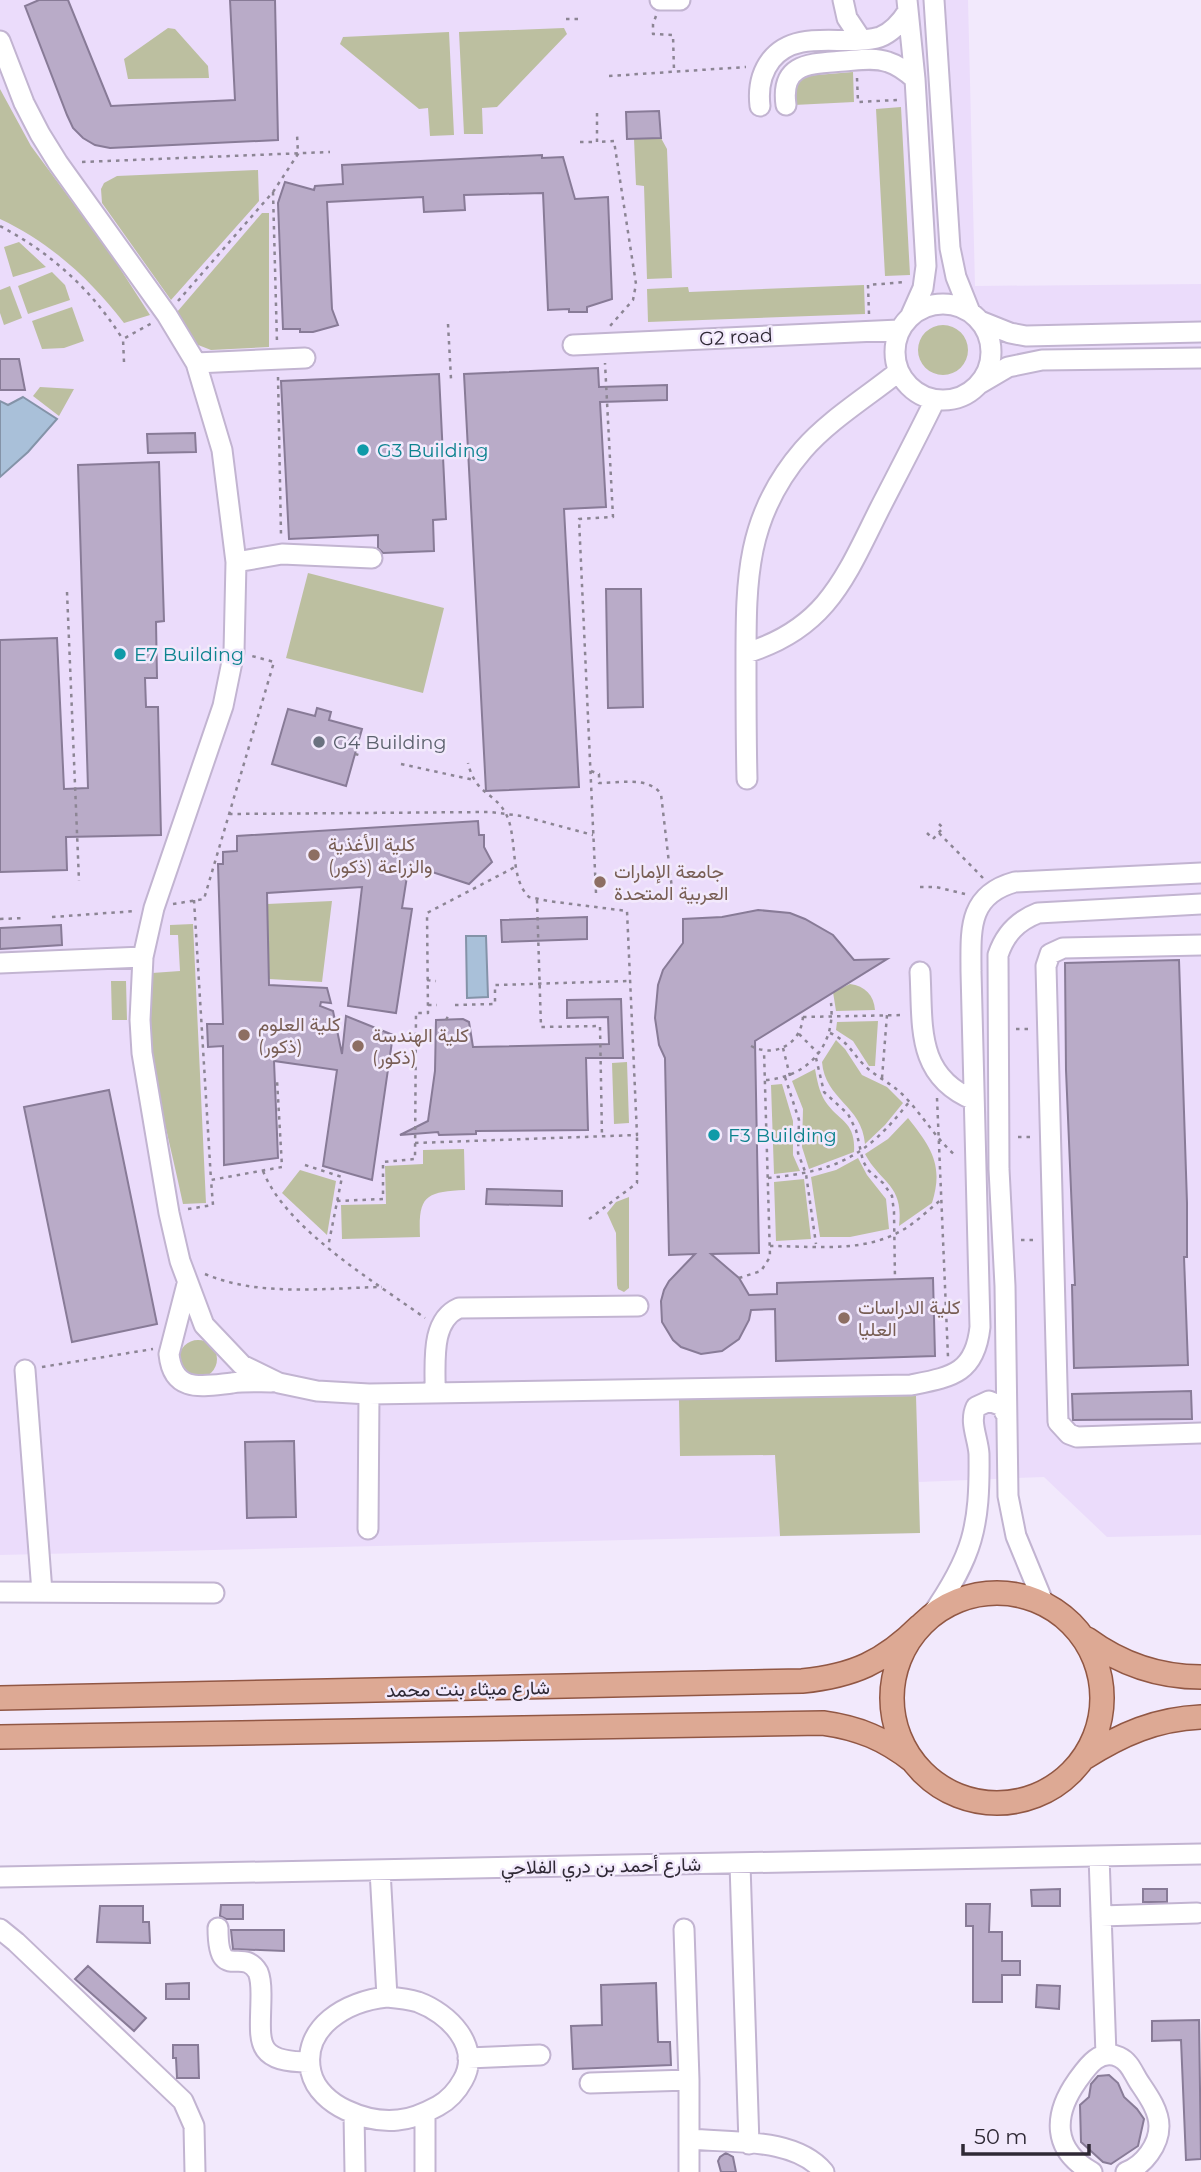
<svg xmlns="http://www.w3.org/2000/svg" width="1201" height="2172" viewBox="0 0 1201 2172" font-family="Montserrat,Vazirmatn,sans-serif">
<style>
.built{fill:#ebdcfb}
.green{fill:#bcbfa0}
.water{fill:#a9c0d9;stroke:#8493a8;stroke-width:2}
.building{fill:#b9abc8;stroke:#887b97;stroke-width:2}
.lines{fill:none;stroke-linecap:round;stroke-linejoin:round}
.minor-casing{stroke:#c2b4d1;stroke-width:23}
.major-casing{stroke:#915744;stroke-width:26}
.path{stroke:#8c8594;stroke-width:2.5;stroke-dasharray:3.5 5;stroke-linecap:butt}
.minor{stroke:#fff;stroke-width:19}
.major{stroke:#dda994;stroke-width:23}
.culture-dot{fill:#0f9aa8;stroke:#f2e9fc;stroke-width:2.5}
.worship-dot{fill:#6b7280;stroke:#f2e9fc;stroke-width:2.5}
.education-dot{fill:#8d6e63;stroke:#f2e9fc;stroke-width:2.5}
.labels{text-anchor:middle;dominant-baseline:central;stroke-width:5;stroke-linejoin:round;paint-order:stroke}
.street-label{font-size:19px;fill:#2f2935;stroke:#f2e9fc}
.culture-label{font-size:19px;fill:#0d838f;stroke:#f2e9fc;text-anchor:start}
.worship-label{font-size:19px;fill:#5b616d;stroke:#f2e9fc;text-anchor:start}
.education-label{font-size:19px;fill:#785e54;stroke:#f2e9fc;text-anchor:start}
</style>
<rect width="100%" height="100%" fill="#f2e9fc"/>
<path class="built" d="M0,0H968L975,286L1201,284V1535L1107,1537L1044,1477L919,1482L920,1533L0,1555Z"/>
<path class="green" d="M168,28L175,29L208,66L209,78L128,79L124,59Z
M564,28L567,34L497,107L482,108L483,134H464L459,32Z
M449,32L454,135L430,136L428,108L419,109L340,44L343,37Z
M853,72L854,102L794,105L796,83L805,76Z
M0,89L31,146L110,253L150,315L124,323C91,280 50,242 0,219Z
M901,107L910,275L885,276L876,109Z
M661,138L667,149L672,278L647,279L644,186L636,185L634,139Z
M258,170L259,201L171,300L102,203L101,189L104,183L117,176Z
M262,213H269V347L211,350L193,343L177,312Z
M19,242L46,267L13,277L4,247Z
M52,272L65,285L70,300L28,314L18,286Z
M864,285L865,314L648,322L647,289L688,287L689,292Z
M10,286L22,318L4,325L0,313V290Z
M72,307L84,341L64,348L42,349L32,321Z
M918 350a25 25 0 1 1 50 0a25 25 0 1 1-50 0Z
M40,387L74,389L59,416L33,396Z
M308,573L444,608L423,693L286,658Z
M332,901L322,982L269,979L267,904Z
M193,924L206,1203L183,1204C168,1130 141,1047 152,973L180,971L178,935H170V925Z
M111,981H126L127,1020H112Z
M850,984C865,986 874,995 875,1010L836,1011L833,992Z
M878,1021L875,1066H869L853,1041L836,1030L837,1022Z
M836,1040L845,1049L862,1075L887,1087L903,1103L885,1125L865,1144C862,1105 825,1100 822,1062Z
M627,1062L629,1123L614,1124L612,1063Z
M815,1069C817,1080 819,1091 825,1101C839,1122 856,1121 854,1152L809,1169L802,1147L803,1109L792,1081Z
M782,1084L793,1121V1155L800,1171L774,1174L771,1085Z
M908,1118C931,1147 944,1165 932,1203L899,1226C904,1184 881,1184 865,1154L888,1139Z
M464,1149L465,1190C426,1192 418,1195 420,1237L342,1239L341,1205L386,1204L385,1166L423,1164V1150Z
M858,1158L867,1175L886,1199L889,1229L850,1237H820L811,1177L836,1170Z
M300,1170L336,1181L327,1235L282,1193Z
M804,1179L811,1239L776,1241L774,1182Z
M629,1197V1288L624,1292L618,1289L617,1285L616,1233L607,1213L616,1202Z
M179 1359a19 19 0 1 1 38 0a19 19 0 1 1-38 0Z
M916,1396L920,1533L780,1536L775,1455L680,1456L679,1400Z"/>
<path class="water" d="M23,397L57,419L28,452L0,477V401L8,405Z
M466,936H486L488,997L467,998Z"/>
<path class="building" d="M39,0H68L111,106L235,100L230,0H275L278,140L110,148L95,145L83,138L73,128L67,115L25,6Z
M659,111L661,138L627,139L626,112Z
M542,155V158L563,157L575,199L608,197L612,299L587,307V312H569V309L548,310L543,193L464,195L465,210L424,212L423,197L327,202L332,309L338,325L313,332H300V329H283L278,203L285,182L314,190L315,186L343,184L342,165Z
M0,359H19L25,390H0Z
M598,368L599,387L667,385V400L600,402L606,507L564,509L579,787L486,791L464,374Z
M439,374L446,519L433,520L434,551L383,553L378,548V535L289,539L281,381Z
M195,433L196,452L148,453L147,434Z
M159,462L164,621L156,622L157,678H145L146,707H158L161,835L66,837L67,870L0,872V640L57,638L64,789L88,788L78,465Z
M606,589H641L643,707L608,708Z
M317,708L331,712L329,720L362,729L346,786L272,764L288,709L315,716Z
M478,821L479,835H484V847L492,862L469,884L423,869L408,870L402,908L412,909L396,1013L348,1006L362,887L267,893L269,985L327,988L331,1003L321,1002L320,1006L333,1011L342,1054L346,1016L393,1035L372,1180L323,1166L337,1070L274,1061L278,1158L224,1165L223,1046L208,1047L207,1024H223L218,864H223V852L237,851V836Z
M758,910L790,913L805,919L833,935L854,960L887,959L755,1041L759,1253L711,1254L739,1278L749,1295L777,1294V1283L933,1278L935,1356L776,1361L775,1309L751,1310L749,1320L739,1339L722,1351L701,1354L681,1347L673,1340L662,1322L661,1301L664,1290L669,1281L695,1254L669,1255L665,1058L659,1045L655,1018L658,985L663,970L683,943V919L722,917Z
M587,917V939L502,942L501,920Z
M61,925L62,945L0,949V928Z
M1179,960L1187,1203V1257H1184L1188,1365L1074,1368L1072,1285H1075L1066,1070L1065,963Z
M621,999L623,1058H586L588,1130L476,1131V1134L439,1135L438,1132L400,1135L428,1121L435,1071L436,1020L463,1019L469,1022L473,1047L609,1044L608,1017L567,1018V1000Z
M109,1090L157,1324L72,1342L24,1107Z
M487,1189L562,1191V1206L486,1204Z
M1191,1391L1192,1419L1073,1420L1072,1394Z
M294,1441L296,1517L247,1518L245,1442Z
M1060,1889V1906H1032L1031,1890Z
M1143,1889H1167V1902H1143Z
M966,1904H990L989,1932H1002V1961H1020V1975H1002V2002H973V1926H966Z
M221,1905H243V1919H226L220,1916Z
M100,1906H143V1922H149L150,1943L97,1942Z
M231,1930H284V1951L233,1949Z
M88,1966L146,2018L134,2031L75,1979Z
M189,1983V1999H166V1984Z
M656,1983L658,2042H670L671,2065L573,2069L571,2026L602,2025L601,1985Z
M1037,1985L1060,1986L1059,2009L1036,2007Z
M1199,2020L1201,2159L1186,2160L1181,2040L1152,2041V2021Z
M173,2045H198L199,2078H177L176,2058H173Z
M1109,2075L1118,2083L1124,2097L1137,2109L1144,2119L1138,2146L1111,2164L1103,2162L1081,2142L1080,2105L1089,2097L1091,2084L1098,2076Z
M726,2153L733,2157L736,2172H721L718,2161L720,2157Z"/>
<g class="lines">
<g class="minor-casing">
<path id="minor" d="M660,0H680
M843,0L847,18L861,39
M907,0L915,79L926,266L923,288L911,315
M934,0L950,248L956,277L970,312
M0,41L24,103L40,134L58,163L167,315L196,363L222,450L236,562L234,652L223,706L154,908L143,957L140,1020L142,1053L169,1213L180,1261L204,1325L242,1365L279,1383L317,1391L369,1394L911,1385C951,1377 975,1374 980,1327L971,971C971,931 967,895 1015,882L1201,873
M786,105C780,62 811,64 844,61C858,60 874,57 888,62C898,65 907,72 915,79
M760,106C758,89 761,73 771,60C797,27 846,48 880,37C893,32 901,22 908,11
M895 352a48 48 0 1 1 96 0a48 48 0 1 1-96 0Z
M980,321L1010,333L1026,336L1201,332
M573,345L899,330
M196,363L305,358
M979,384L1008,367L1042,360L1201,358
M236,562L282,554L372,558
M746,653C826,629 845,578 879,510C898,473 917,437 935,400
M747,779C746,740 746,701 746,661C746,579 746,516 803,450C829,420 867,397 898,372
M1201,945L1063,948L1050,954L1046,966L1058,1422L1069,1434L1077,1437L1201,1433
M0,963L143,957
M920,972C923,1025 915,1076 974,1100
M187,1284L169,1354C173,1394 203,1386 232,1383C245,1381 258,1382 271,1382
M25,1370L42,1592
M435,1393C436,1366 429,1321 459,1308L638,1306
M368,1529L369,1394
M0,1592L214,1593
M1044,1604L1016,1536L1008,1496L1005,1286L999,1169L998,955C1005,934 1017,921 1038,913L1201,904
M931,1616C973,1556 980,1527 979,1454C978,1438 969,1422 976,1407L989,1401L1002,1406L1005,1413
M1099,1856L1106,2055
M740,1864L749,2144
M380,1870L387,1997
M0,1877L1201,1854
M1101,1916L1197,1913
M218,1928C218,1985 242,1945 258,1972C261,1979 261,1986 261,1994C261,2040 251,2062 309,2062
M0,1929L16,1942L183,2101L194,2126L195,2172
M684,1929L689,2080V2172
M387,1997C398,1998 408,1999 418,2002C448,2013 482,2046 463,2080C457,2091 449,2100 438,2106C425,2113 412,2119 398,2120C380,2122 363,2118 346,2110C331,2103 315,2090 311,2072C301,2027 347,2001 387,1997Z
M468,2058L540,2055
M590,2083L689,2080
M354,2114L355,2172
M425,2114V2172
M690,2139C732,2143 795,2137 824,2172
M1092,2172C1052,2150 1053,2115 1077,2081C1087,2067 1099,2048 1119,2057C1130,2062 1133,2073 1139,2082C1147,2094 1159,2110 1159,2126C1159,2145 1144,2165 1126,2172"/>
</g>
<g class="major-casing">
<path id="major" d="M892 1698a105 105 0 1 1 210 0a105 105 0 1 1-210 0Z
M1087,1639C1121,1664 1158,1677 1201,1677
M0,1698L802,1681C853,1676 884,1662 920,1626
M0,1737L823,1723C859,1728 885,1739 913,1761
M1084,1758C1122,1734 1156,1719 1201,1717"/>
</g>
<path class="path" d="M656,16L653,24V34L673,35L674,71
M566,19H583
M609,76L746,67
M857,78L858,102L897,100
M597,113V142L614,141L636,284L633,300L610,326
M580,142H597
M82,162L330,152
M273,192L277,343
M0,226C51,253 91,289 122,338
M178,301L273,192L298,154L297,134
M869,314L868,285L906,282
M448,324L451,379
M124,362L123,339L152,323
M278,377L281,535
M67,592L79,881
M355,754L359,755
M401,764L474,780
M591,771L599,774V783C620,783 648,776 661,794L672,889
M229,814L490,812L522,816L593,835
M927,833L933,839L943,828L938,823
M939,833L983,878
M920,887H936L965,894
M596,893L579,519L613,517L605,363
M194,900L211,1180
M537,900L541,1027L600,1026L602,1137
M173,904L204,899L274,662L252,656
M52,917L136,911
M0,919L24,918
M427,980L436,981
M428,1005H437
M455,1005L495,1004V985L630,981
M803,1017L905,1015
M446,1020L450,1013
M1016,1029H1030
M830,1033C847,1040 852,1053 864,1065C876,1077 891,1083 903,1095C922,1114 935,1138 956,1156
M799,1034L819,1054
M751,1046C777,1059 803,1042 803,1014
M783,1048L790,1076
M816,1058L824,1092L848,1114L856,1130L863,1161L868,1170L883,1183L892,1196L894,1212L895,1280
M785,1077L799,1120L798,1153L806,1174L816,1244
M882,1078L887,1015
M766,1080C807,1077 836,1046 831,1003
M937,1098L948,1357
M1018,1137H1033
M415,1143L637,1135L627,911L548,901L529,897C509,878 518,837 506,814C494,791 476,796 468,763
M305,1165L342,1177L328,1247
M263,1171C286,1229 375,1282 425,1318
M768,1178C837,1171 866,1157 909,1102
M337,1201L383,1199V1162L415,1159L416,1013H428L427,913L517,866
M188,1209L213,1205L211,1180L282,1167L277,1080
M589,1219L637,1183V1135
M1021,1240H1035
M770,1246C812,1246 861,1253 899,1232C915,1224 928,1210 942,1199
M205,1274C259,1297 324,1288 382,1287
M739,1278L761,1271L770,1257L764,1051
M946,1302L960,1301
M42,1367L153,1349"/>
<use href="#minor" class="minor"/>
<use href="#major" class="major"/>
</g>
<g class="culture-dot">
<circle cx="363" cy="450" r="7"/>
<circle cx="120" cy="654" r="7"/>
<circle cx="714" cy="1135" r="7"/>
</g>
<circle class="worship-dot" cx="319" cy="742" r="7"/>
<g class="education-dot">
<circle cx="314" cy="855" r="7"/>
<circle cx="600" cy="882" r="7"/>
<circle cx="244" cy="1035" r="7"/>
<circle cx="358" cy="1046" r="7"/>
<circle cx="844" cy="1318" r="7"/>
</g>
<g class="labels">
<g class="street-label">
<text transform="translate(736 337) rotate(-3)">G2 road</text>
<text transform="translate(468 1689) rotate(-1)">شارع ميثاء بنت محمد</text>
<text transform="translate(601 1866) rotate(-1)">شارع أحمد بن دري الفلاحي</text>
</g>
<g class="culture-label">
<text x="377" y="450">G3 Building</text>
<text x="134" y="654">E7 Building</text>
<text x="728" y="1135">F3 Building</text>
</g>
<g class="worship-label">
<text x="333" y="742">G4 Building</text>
</g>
<g class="education-label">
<text x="328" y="844">كلية الأغذية<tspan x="328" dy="22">والزراعة (ذكور)</tspan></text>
<text x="614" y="871">جامعة الإمارات<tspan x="614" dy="22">العربية المتحدة</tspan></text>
<text x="258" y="1024">كلية العلوم<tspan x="258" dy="22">(ذكور)</tspan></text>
<text x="372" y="1035">كلية الهندسة<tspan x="372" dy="22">(ذكور)</tspan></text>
<text x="858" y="1307">كلية الدراسات<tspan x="858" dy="22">العليا</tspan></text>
</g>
</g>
<path d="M963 2144v10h126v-10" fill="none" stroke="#2f2935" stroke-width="3.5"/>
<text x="974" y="2144" font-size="21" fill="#2f2935" stroke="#f2e9fc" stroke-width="5" paint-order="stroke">50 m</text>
</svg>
